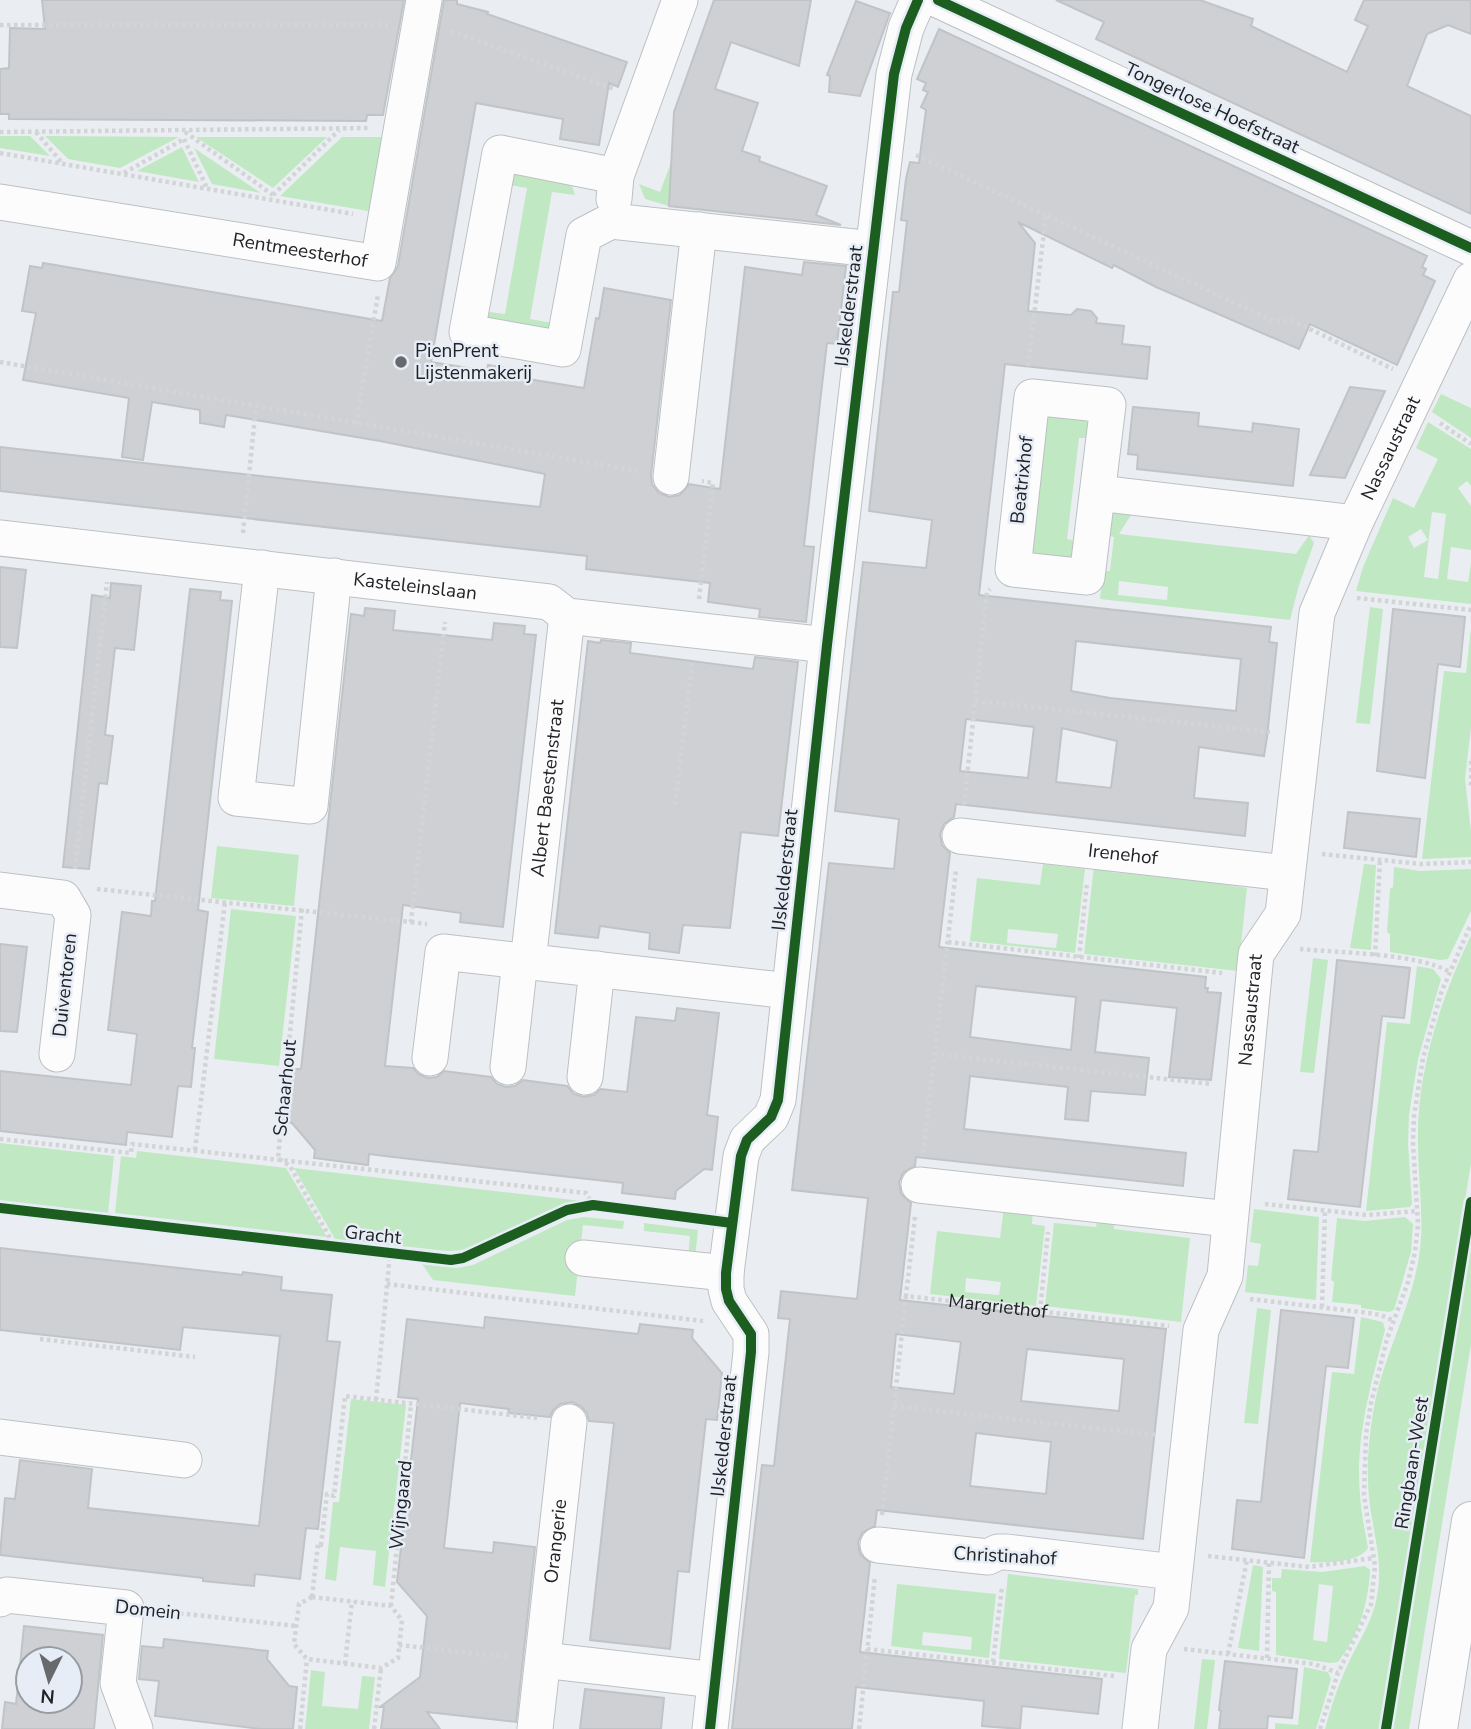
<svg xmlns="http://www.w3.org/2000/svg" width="1471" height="1729" viewBox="0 0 1471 1729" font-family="'Nunito Sans',sans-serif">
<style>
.green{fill:#c0e8c3;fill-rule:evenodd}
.building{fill:#ced0d4;stroke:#c1c4c7;stroke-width:2;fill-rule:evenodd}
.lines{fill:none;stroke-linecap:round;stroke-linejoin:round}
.minor-casing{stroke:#bdc0c3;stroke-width:37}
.major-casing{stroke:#bdc0c3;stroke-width:40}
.path{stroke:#d2d4d5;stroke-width:4.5;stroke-dasharray:3.5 3.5;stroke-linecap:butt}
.minor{stroke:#fcfcfd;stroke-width:35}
.major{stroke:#fcfcfd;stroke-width:38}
.cycleway-casing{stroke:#e7edf6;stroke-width:15}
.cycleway{stroke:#1b5e20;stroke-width:10}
.poi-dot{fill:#67696d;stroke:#e7edf6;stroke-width:2.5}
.labels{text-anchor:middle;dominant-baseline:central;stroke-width:5;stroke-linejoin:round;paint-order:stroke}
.street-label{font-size:19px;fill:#202226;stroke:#e7edf6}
.poi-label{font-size:19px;fill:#202226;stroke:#e7edf6;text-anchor:start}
</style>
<rect width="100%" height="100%" fill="#eaeef2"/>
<path class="green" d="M0,136H30L50,156L0,148Z
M45,136L179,137L120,168L68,159Z
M196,137H327L273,188Z
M342,137H387L374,212L280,196Z
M182,147L199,182L137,171Z
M194,148L261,193L212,184Z
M672,160L669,206L645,199L639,184L660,192Z
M512,172L571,182L575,195L552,192L530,319L552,323L549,331L494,328L483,311L505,314L527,188L504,184Z
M1441,394L1471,408V438L1432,412Z
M1046,414L1086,419L1091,438H1079L1067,539L1080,542L1072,559L1030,554Z
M1428,422L1471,449V486L1467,481L1458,488L1471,506V550L1451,547L1447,579L1468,582L1471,562V604L1356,591L1363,567L1393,498L1414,508L1438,459L1416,448ZM1432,512L1446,514L1438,579L1424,577ZM1421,529L1428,540L1414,548L1408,537Z
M1136,507L1119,534L1296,554L1309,535L1314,543L1299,585L1290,620L1100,599L1103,571H1110L1114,537L1101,535C1111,512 1111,511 1136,507ZM1119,581L1168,587L1167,600L1118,595Z
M1370,607L1383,609L1370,724L1356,723Z
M1471,628V727L1465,779L1471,831V857L1422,859L1444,671L1466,673Z
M217,846L299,855L294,906L211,898Z
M1095,857L1111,859L1110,872L1203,881L1247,888L1238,971L1084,954Z
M1043,864L1085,869L1075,953L970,941L977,878L1040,885ZM1008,929L1058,934L1056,948L1007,943Z
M1364,864L1376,865L1371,950L1350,948Z
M1394,867L1420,871L1471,869V911L1448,959L1440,960L1390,952V934L1387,932L1390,889L1393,887Z
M231,909L296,916L279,1066L214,1059Z
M1471,935V1163L1380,1729H1325C1331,1707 1338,1685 1348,1664C1358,1642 1373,1621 1377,1596C1384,1562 1372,1530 1369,1497C1366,1467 1369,1436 1374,1407C1384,1353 1414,1303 1420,1249C1424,1214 1418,1179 1418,1144C1416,1072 1441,999 1471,935Z
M1313,958L1328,960L1314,1073L1300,1072Z
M1417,966L1433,969L1441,979L1418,1059L1409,1115L1408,1144L1412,1204L1410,1207L1366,1211L1387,1022L1410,1024Z
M0,1143L114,1156L108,1213L0,1200Z
M137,1151L286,1168L327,1237L115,1213L121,1156L136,1158Z
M294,1168L582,1201C536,1206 493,1252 448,1251L335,1239Z
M1004,1207H1033L1032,1224L1045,1226L1036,1306L930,1294L937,1231L1000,1238ZM966,1278L1001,1282L999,1295L965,1292Z
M1254,1209L1319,1217L1316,1300L1245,1292L1248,1265L1258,1266L1261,1244L1250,1242Z
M584,1217L624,1221L623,1229L583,1225L575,1296L433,1280L422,1264L457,1268L473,1265L567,1220Z
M1098,1217L1115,1219L1114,1229L1190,1238L1181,1322L1045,1306L1054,1223L1096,1227Z
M1405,1217L1413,1224L1411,1252L1394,1310L1389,1312L1361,1308V1305L1332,1302L1334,1282L1331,1280L1337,1218L1365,1221Z
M644,1223L698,1230L695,1258L688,1257L690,1236L644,1231Z
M1471,1242V1344L1409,1729H1393Z
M1257,1308L1271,1310L1258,1424L1244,1423Z
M1361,1317L1383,1322L1385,1330C1371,1384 1355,1438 1360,1495C1361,1513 1365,1531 1368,1548C1358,1563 1326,1563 1310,1562L1332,1372L1354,1374Z
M351,1399L406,1405L385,1587L373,1585L376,1551L340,1547L336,1581L325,1579L333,1502H339Z
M1253,1565L1263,1567L1259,1651L1238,1648Z
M1365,1566L1370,1570C1369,1602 1358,1637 1338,1662L1330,1663L1276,1655V1592L1272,1591V1578H1281L1282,1569L1322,1572ZM1319,1584L1333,1586L1327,1642L1313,1640Z
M1008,1574L1138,1589V1595H1135L1126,1673L999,1659Z
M897,1584L996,1594L989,1658L891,1646ZM923,1632L972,1637L971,1650L922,1645Z
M1202,1659L1215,1660L1207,1729H1194Z
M1304,1667L1328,1672L1331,1679L1316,1729H1275V1723L1298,1725Z
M311,1670L325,1672L322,1706L358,1709L362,1676L375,1677L369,1729H305Z"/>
<path class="building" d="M42,0H404L383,115H367L366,121L9,119V114H0V69L9,68L10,28L45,29Z
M444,0H457V4L488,12L487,14L627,62L618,87L609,83L599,145L560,139L563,119L476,103L431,362L487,371L488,365L529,372L528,379L584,388L596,318L599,319L604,288L671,300L651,475L652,484L659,493L669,497L680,495L689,484L720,489L745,267L802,275L804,262L846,266L837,344L827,343L821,394L804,546L814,547L806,622L759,617L760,609L708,602L710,583L586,569L587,556L0,491V447L540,507L545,474L380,441L226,415L224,427L200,423V410L152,402L143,460L122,457L129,398L23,380L36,313L22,311L30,266L42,268L43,263L382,321L390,278L398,266Z
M714,0H811L799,66L731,42L715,89L758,103L742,151L760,157L759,161L827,186L816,215L841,225L669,206L674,112Z
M1056,0H1200L1253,19L1251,26L1347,72L1368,26L1355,20L1364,0H1471V34L1448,25L1427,34L1407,86L1471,116V214L1096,39L1104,22Z
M856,1L890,13L860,96L829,92L830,76L827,75Z
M939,29L1427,256L1422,267L1426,269L1423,275L1435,281L1397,365L1310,324L1299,349L1156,287L1114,265L1112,268L1018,222L1035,243L1028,311L1071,315L1077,309L1091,311L1097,318L1096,323L1124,326L1122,344L1150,347L1147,379L1005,364L979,595L1271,627L1269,642L1277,643L1267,737L1264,756L1199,747L1194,798L1248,803L1245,836L956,804L954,817L944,824L940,834L942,845L950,853L939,947L1206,977L1205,988H1208L1207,992L1221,993L1211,1080L1169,1077L1177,1008L1101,1000L1095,1052L1149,1058L1145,1095L1091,1091L1088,1121L1065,1119L1068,1087L970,1076L964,1129L1186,1153L1183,1186L916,1157L915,1166L903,1173L899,1182L901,1194L911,1203L900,1300L1166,1329L1143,1539L877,1510L875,1526L862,1533L858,1542L860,1554L870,1563L860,1652L1102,1679L1098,1714L1022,1706L1020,1729L982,1726L984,1701L856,1687L852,1729H732L762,1465L774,1466L790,1319L778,1318L781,1291L857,1299L868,1198L792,1190L829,863L894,869L899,819L835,811L863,562L926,568L932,520L869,511L893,292H899L907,221L901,220L906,179L910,162L919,163L926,110L921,107L928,92L923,90L926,83L917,79ZM1076,641L1241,659L1236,711L1110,698L1071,691ZM966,719L1034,727L1028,778L960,771ZM1062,728L1117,741L1111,788L1056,782ZM976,986L1076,997L1071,1050L970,1037ZM896,1334L961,1342L954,1394L891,1387ZM1027,1349L1124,1359L1119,1411L1021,1401ZM976,1433L1051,1442L1046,1494L970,1486Z
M1350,387L1385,391L1345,478L1310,475Z
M1133,407L1199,413L1198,426L1252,432L1253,423L1299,429L1293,486L1137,469L1138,455L1128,454Z
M0,567L26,570L17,648L0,647Z
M111,583L141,586L134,650L115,648L105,735L113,736L107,784L99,783L89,869L63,867L92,595L110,598Z
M190,589L221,592L220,600L232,601L198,910L208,912L192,1048H195L191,1087L178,1086L172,1137L127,1132L126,1145L0,1131V1071L131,1085L137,1034L108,1030L122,912L151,916L152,901H155Z
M365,608L395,611L393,630L492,640L494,623L525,626L524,634L536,635L503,927L460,922L461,913L403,905L385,1066L413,1068L418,1074L428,1078L437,1077L444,1071L491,1077L497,1084L505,1087L515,1086L523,1080L567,1086L574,1094L583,1097L594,1095L601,1089L627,1092L636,1017L675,1021L677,1008L719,1013L707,1115L718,1117L712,1170L704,1169L689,1181L676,1191L675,1199L622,1193L623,1183L393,1157L369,1154L368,1165L314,1158L315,1150L304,1137L292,1123L285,1122L291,1069H301L351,614L364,616Z
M1393,609L1465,617L1460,667L1438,664L1425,778L1377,771Z
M601,640L631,643L630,653L753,669L755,657L798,662L778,836L741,832L730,928L683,925L679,953L649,949L650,933L600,926L598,938L555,933L588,641L600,643Z
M1348,812L1420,819L1416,857L1344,848Z
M0,944L27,947L17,1032L0,1031Z
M1337,960L1410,968L1404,1018L1382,1016L1360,1207L1288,1199L1294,1150L1318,1152Z
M0,1248L242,1275L243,1272L282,1277L281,1290L332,1295L327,1341L340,1342L338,1356L318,1529L306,1528L300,1579L255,1574L254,1586L203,1581V1578L0,1555L5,1498L15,1499L20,1460L92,1469L88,1508L259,1526L280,1336L183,1327L180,1350L0,1330Z
M1281,1310L1354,1318L1348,1368L1326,1366L1304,1558L1232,1549L1237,1500L1261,1502Z
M485,1317L638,1334L640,1324L693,1330L692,1338L722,1373L717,1420L706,1419L689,1572L678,1571L670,1649L590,1640L614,1423L589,1421L587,1413L581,1406L572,1402L560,1404L553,1410L550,1417L508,1413L509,1409L460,1403L444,1548L493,1553L494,1542L535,1547L516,1722L427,1712L440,1729H381L384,1707H380L420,1677L427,1616L397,1582L418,1399L398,1397L407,1319L484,1328Z
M24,1626L103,1635L94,1729H2L5,1702L16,1704ZM28,1659H70V1701H28Z
M164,1639L268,1651L267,1659L289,1686L297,1687L293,1729H261L155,1716L159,1681L139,1679L142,1646L163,1648Z
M1225,1661L1297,1669L1292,1718L1268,1716L1267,1729H1219L1221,1711L1219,1710Z
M585,1689L664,1698L661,1729H580Z"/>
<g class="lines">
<g class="minor-casing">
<g id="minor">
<path d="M938,0L1471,248"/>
<path d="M614,199L616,176L680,0"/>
<path id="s2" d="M0,202L378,263L424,0"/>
<path d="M611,221L584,235L563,349L467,332L500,153L616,176"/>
<path d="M611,221L873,249"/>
<path d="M1032,397L1108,405L1087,577L1013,569Z"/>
<path d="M671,477L699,230"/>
<path d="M1098,493L1355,523"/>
<path id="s3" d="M0,538L549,602L567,616L827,645"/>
<path d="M262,568L236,798L310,806L334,576"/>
<path id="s4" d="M960,836L1287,873"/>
<path d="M0,890L63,898L73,915L57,1054"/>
<path id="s5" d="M528,962L567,616"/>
<path d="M430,1058L443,952L789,991"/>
<path d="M508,1067L520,961"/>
<path d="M585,1077L597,969"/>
<path d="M919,1185L1229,1219"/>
<path d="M583,1258L726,1273"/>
<path d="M0,1437L184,1460"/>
<path d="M878,1545L988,1557L998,1552H1006L1174,1572"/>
<path d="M0,1599L7,1595L126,1608L118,1683L135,1729"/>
<path d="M543,1660L715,1680"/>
<path id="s6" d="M535,1729L569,1422"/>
<path d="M710,1729L751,1352V1334L729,1301L726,1289V1273L741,1156L747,1140L771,1117L778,1100L827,645L894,74L906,28L918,0"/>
<path id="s7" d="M1140,1729L1149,1649L1171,1608L1201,1330L1225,1276L1256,954L1283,914L1317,613L1355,523L1471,280"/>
</g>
</g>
<g class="major-casing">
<path id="major" d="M1438,1729L1471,1521"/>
</g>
<g class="path">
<path d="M0,25H388"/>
<path d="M451,31L614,89"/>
<path d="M0,132L370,128"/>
<path d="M36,132L62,163"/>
<path d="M185,132L273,195"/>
<path d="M184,139L207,188"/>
<path d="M0,153L353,214"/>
<path d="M916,155L1046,215"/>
<path d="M124,173L184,139"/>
<path d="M273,195L339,130"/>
<path d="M0,362L638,471"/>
<path d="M1028,366L1046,215L1274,321H1293L1393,369"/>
<path d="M1440,423L1471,444"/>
<path d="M356,424L378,295"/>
<path d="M243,533L256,407"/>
<path d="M1357,598L1471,610"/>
<path d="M699,599L713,483L702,481"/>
<path d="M975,701L1270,732"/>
<path d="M1471,761V788"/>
<path d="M675,805L692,663"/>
<path d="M964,805L987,592L990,589"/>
<path d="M1322,854L1421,864L1471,862"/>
<path d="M75,869L107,582"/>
<path d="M97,889L411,922L445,622"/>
<path d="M302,909L278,1158L290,1166L336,1249"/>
<path d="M411,922L427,924"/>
<path d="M948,942L1222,973"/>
<path d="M1300,949C1340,953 1417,953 1450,972"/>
<path d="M1375,956L1380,860"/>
<path d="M1079,958L1087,882"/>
<path d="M934,1054L1212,1084"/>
<path d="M0,1139L131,1153L132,1144L586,1193L593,1205"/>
<path d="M195,1150L225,902"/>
<path d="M923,1153L956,870"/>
<path d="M1265,1204L1366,1215L1418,1211"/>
<path id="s1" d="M915,1217L906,1296L1169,1326"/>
<path d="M387,1284L703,1321"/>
<path d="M1250,1299L1361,1312L1381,1315L1394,1321"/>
<path d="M1322,1307L1325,1211"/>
<path d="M1040,1311L1048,1232"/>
<path d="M40,1339L195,1357"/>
<path d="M376,1400L390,1254"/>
<path d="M894,1406L1157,1435"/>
<path d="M882,1515L906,1296"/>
<path d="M1208,1556L1309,1567L1374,1558"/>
<path d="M312,1597L318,1544L321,1545L327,1494L334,1496L345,1396L537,1418"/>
<path d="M312,1597L391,1606L402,1620L398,1658L381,1668L307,1659L294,1644L299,1604Z"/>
<path d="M391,1606L411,1404"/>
<path d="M159,1611L296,1626"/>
<path d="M399,1645L510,1657"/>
<path d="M867,1649L1114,1676"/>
<path d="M1184,1649L1314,1664L1338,1673"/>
<path d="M1228,1654L1247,1560"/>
<path d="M1267,1658L1269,1562"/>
<path d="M993,1662L1002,1587"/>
<path d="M345,1664L352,1601"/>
<path d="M300,1729L307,1659"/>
<path d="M374,1729L381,1668"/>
<path d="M859,1729L875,1576"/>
<path d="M1320,1729L1338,1673L1371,1604L1375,1566L1364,1495L1366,1434L1371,1403L1387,1339L1408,1282L1415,1252L1418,1224L1413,1143L1414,1116L1423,1058L1441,993L1471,924"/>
</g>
<use href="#minor" class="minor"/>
<use href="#major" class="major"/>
<g class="cycleway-casing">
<path id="cycleway" d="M938,0L1471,248
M0,1208L451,1260L463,1258L567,1210L593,1205L732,1223
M710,1729L751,1352V1334L729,1301L726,1289V1273L741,1156L747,1140L771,1117L778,1100L827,645L894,74L906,28L918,0
M1386,1729L1471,1202"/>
</g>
<use href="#cycleway" class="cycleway"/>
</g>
<circle class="poi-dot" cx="401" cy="362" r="7"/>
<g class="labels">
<g class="street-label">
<text transform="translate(1212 108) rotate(25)">Tongerlose Hoefstraat</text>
<text stroke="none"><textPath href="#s2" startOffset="304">Rentmeesterhof</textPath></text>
<text transform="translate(849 306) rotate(-83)">IJskelderstraat</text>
<text stroke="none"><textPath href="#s7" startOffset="1321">Nassaustraat</textPath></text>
<text transform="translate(1022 480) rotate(-84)">Beatrixhof</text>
<text stroke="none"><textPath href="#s3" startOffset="418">Kasteleinslaan</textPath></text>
<text stroke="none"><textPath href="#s5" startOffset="175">Albert Baestenstraat</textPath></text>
<text stroke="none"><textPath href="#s4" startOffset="164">Irenehof</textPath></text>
<text transform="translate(785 870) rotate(-84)">IJskelderstraat</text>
<text transform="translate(65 985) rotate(-84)">Duiventoren</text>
<text stroke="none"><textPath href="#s7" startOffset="733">Nassaustraat</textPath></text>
<text transform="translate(285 1088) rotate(-84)">Schaarhout</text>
<text transform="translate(373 1235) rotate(6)">Gracht</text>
<text stroke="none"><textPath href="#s1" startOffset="172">Margriethof</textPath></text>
<text transform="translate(724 1436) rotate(-84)">IJskelderstraat</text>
<text transform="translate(1412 1463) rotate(-81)">Ringbaan-West</text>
<text transform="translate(401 1505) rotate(-84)">Wijngaard</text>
<text stroke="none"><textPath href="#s6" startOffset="189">Orangerie</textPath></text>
<text transform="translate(1005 1556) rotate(3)">Christinahof</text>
<text transform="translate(148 1610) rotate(6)">Domein</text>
</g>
<g class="poi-label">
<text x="415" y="351">PienPrent<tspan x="415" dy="22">Lijstenmakerij</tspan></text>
</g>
</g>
<g transform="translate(49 1680) rotate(185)"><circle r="33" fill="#e7edf6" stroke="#979ca3" stroke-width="2"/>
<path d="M0-5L12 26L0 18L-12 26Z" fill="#67696d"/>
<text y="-10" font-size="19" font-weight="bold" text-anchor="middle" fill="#202226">N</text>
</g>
</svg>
